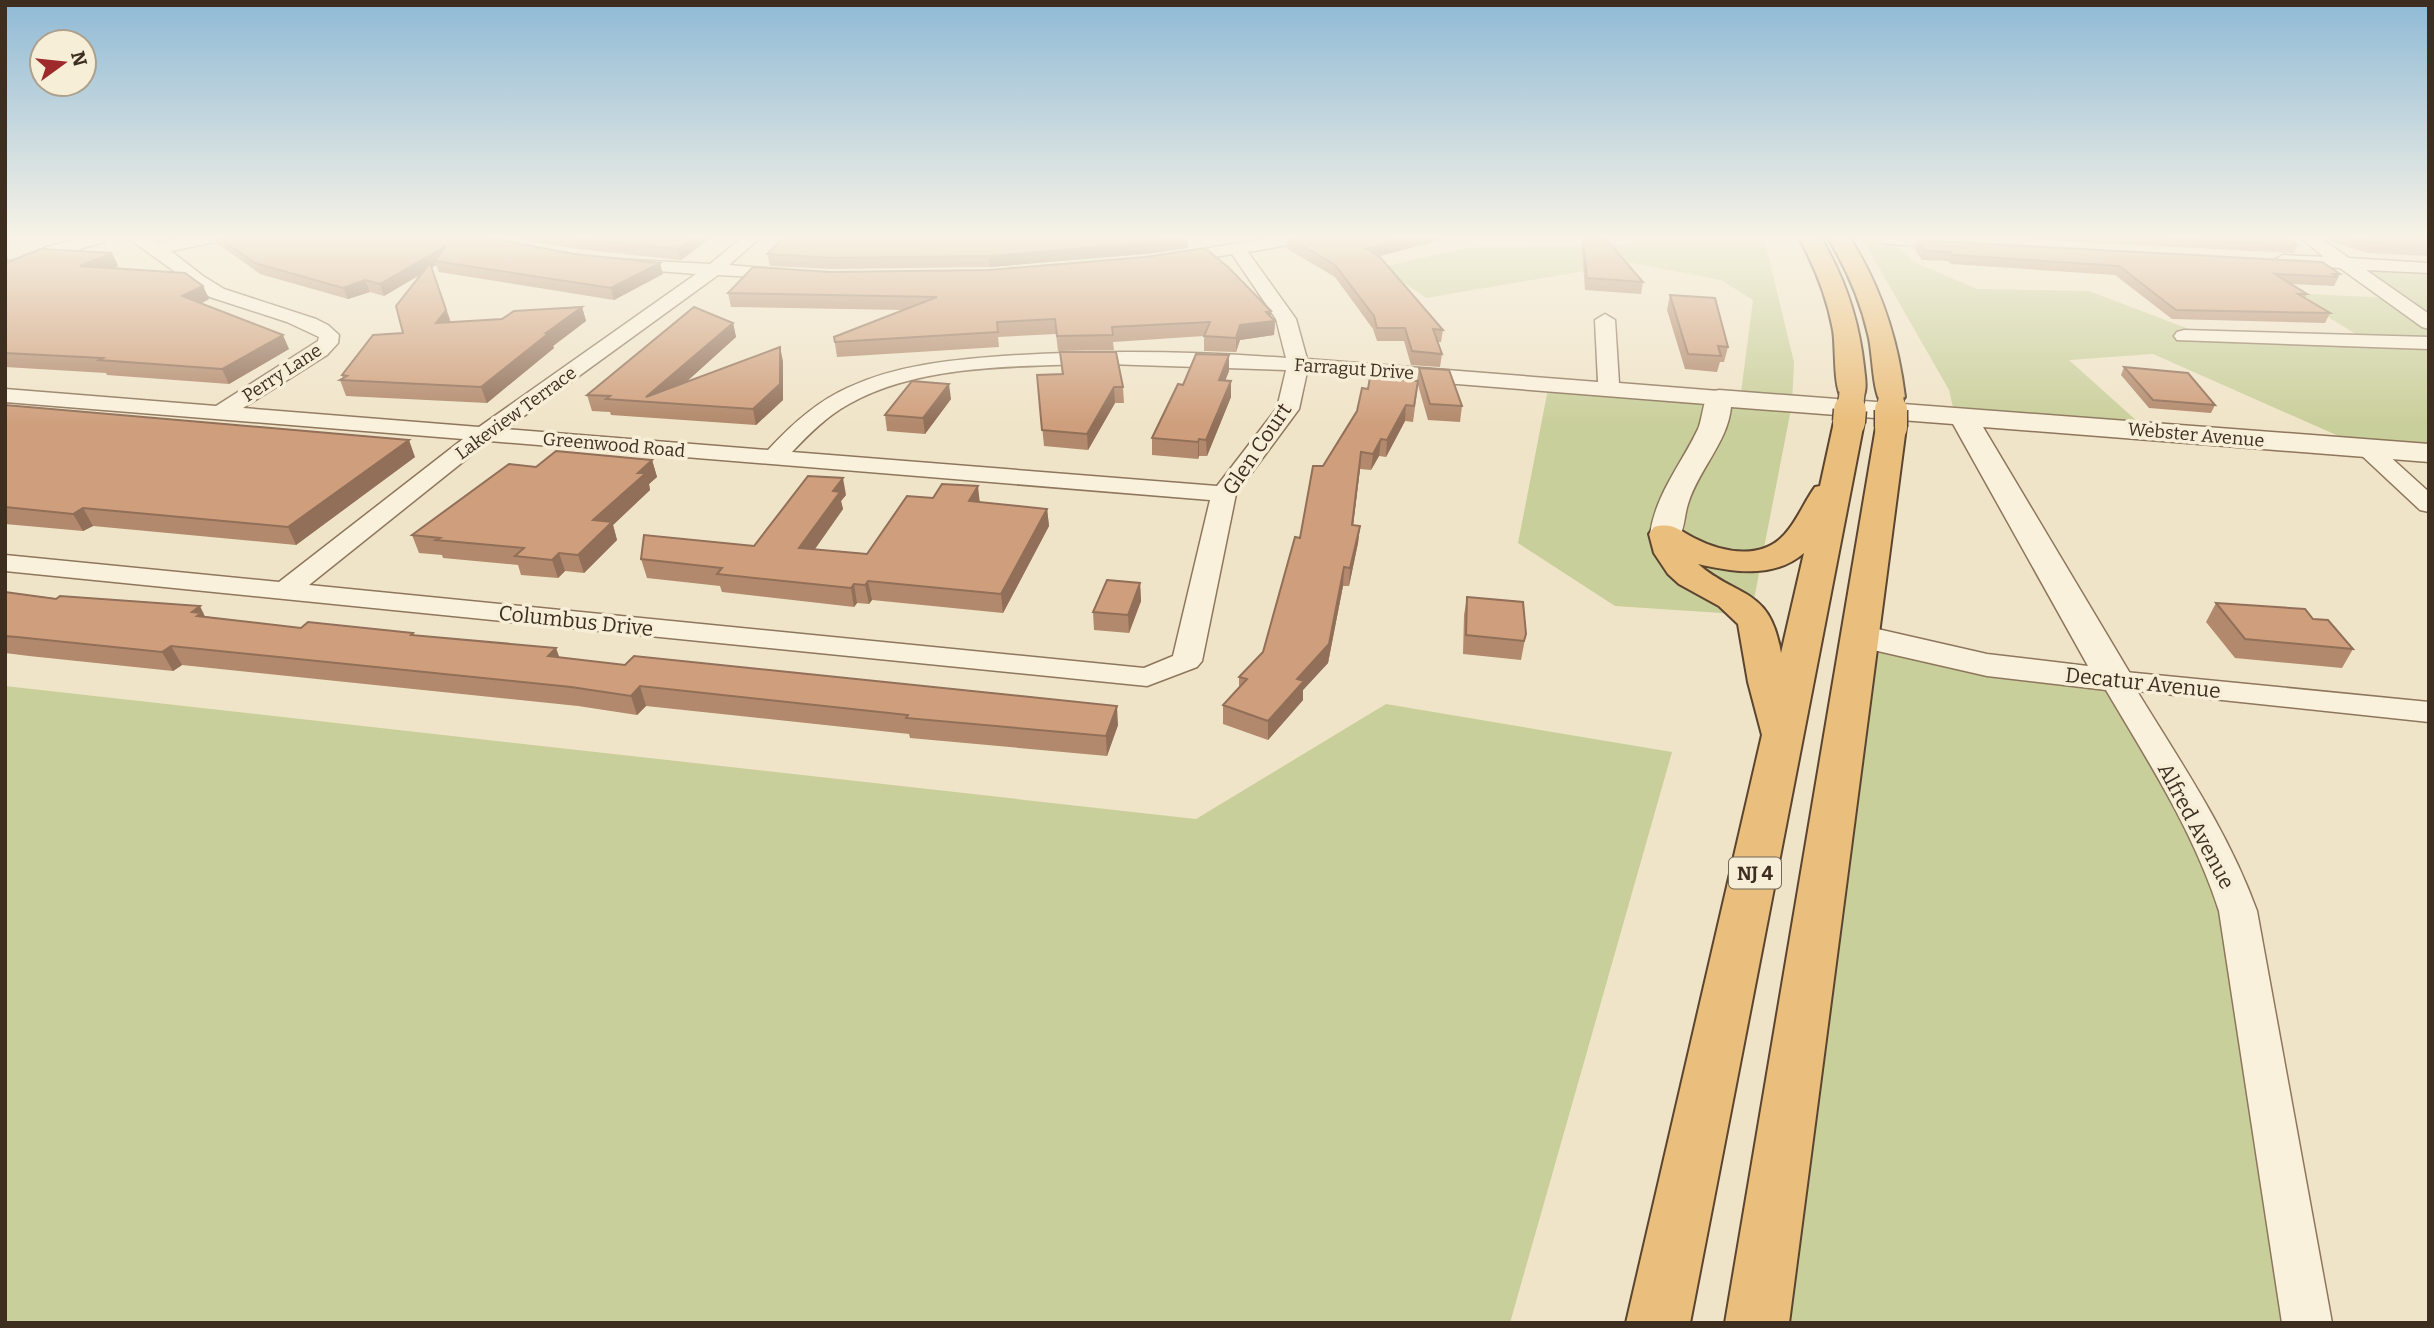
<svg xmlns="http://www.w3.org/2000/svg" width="2434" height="1328" viewBox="0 0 2434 1328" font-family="Bitter,serif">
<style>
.green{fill:#c9cf9b}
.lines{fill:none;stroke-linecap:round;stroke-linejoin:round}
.minor-casing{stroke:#8d765c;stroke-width:3}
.tertiary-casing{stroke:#8d765c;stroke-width:3}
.trunk-casing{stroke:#5b4430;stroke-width:4}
.minor{fill:#faf1dc;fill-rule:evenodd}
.tertiary{fill:#faf1dc;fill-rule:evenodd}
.trunk{fill:#eabe7c;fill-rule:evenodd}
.trunk-bridge-far1-casing{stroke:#5b4430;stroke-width:28;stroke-linecap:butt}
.trunk-bridge-casing{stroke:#5b4430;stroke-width:35;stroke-linecap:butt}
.trunk-bridge-far1{stroke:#eabe7c;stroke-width:25}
.trunk-bridge{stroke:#eabe7c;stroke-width:32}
.wall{fill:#b2896c}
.shaded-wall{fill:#916f58}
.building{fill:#cf9f7d;stroke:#916f58;stroke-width:2}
.labels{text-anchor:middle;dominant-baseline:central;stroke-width:7;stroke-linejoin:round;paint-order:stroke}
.far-street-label{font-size:18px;fill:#3d2e20;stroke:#f7eed8}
.shield{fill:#f7eed8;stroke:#756857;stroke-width:2}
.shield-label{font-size:19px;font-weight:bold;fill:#3d2e20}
.street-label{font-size:21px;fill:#3d2e20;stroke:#f7eed8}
</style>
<rect width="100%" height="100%" fill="#f0e4c8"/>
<path class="green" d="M1640,238H1764L1794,362L1792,404L1751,615L1615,606L1518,543L1549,384L1740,400L1753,300L1721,280L1632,263L1426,298L1382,267L1471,247L1625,245Z
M1862,238H1890L1889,239L1914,262L1977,289L2089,291L2210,337L2365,340L2290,293L2391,298L2345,264L2429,268V453L2368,449L2153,354L2069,360L2148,431L1955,416L1949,390Z
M1860,636L2115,680L2217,856L2307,1323H1757Z
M5,686L1196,819L1386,704L1672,752L1510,1323H5Z"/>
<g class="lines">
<g class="minor-casing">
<path id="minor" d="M81,238H106L104,242L59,255L5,276V264L47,247Z
M128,238H150L159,243L184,238H217L215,242L171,251L203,276L224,289L316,319L328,325L339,335L338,343L327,355L243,408L479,427L696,274L621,268L612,263L615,259L710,264L742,238H760L729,265L788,270L797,275L794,279L718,275L506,429L768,450C791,425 816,402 847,388C896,365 950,360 1003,356C1097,350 1192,351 1286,358L1276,319L1232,254L1173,264L1164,259L1173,254L1270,238H1307L1299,243L1248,252L1296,319L1307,359L1598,382L1595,320L1605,314L1615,320L1619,383L1719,391L1727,393L1730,398L1727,403L1719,405L1307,372L1299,409L1236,494L1202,661L1197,667L1147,686L5,571V555L279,582L463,439L5,402V389L216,406L318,341L319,337L287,322L210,297ZM1107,364L1286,370L1277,408L1217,486L792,452C809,434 827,416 849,404C921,363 1027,366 1107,364ZM489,441L1210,500L1173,656L1144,668L309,585Z
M1880,238H1958L1967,243L1958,248L1888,244L1882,243Z
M2301,238H2320L2349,258L2429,263V273L2366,270L2429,314V329L2422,327L2340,268L2277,264L2274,260L2283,255L2324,257Z
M2184,330L2429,337V349L2177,340L2174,336L2177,332Z
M2368,442L2376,444L2429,492V512L2420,510L2360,454L2356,449L2360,444Z
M2115,671L2429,702V722L2137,691C2181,763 2228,831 2257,911L2332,1323H2282L2219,911C2192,827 2144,755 2100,680L2104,674Z"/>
</g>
<g class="tertiary-casing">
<path id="tertiary" d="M1719,390L2429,444V462L1983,427L2134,680L2128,688L2115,691L1987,676L1847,644L1842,636L1847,628L1860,625L1987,654L2088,666L1953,424L1731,407C1728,442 1698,470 1688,504C1684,516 1685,530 1677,541L1666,544L1655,541L1650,534C1656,493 1681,465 1698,429C1703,417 1702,403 1710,392Z"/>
</g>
<g class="trunk-casing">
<path id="trunk" d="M1799,238H1821C1845,278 1859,320 1864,367C1865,378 1868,390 1862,399L1852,401L1842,399C1833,386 1836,347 1833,330C1827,297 1815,267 1799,238Z
M1828,238H1850C1881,287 1898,339 1905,397L1901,403L1891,405L1881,403C1872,389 1873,352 1868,334C1860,299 1846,268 1828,238Z
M1849,413L1859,416L1864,422L1690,1323H1626L1762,735L1748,682L1738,624L1719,606L1679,584L1668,574L1654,553L1649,534L1654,527C1672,522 1679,530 1694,538C1725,554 1766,561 1789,529C1799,516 1805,501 1815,487L1820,486L1834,422L1839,416ZM1804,553L1781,653C1770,587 1739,599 1698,564C1733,572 1774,579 1804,553Z
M1891,418L1901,421L1906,427L1789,1323H1725L1876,427L1881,421Z"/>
</g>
<use href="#minor" class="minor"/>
<use href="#tertiary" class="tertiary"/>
<use href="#trunk" class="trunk"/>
<g class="trunk-bridge-far1-casing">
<path id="trunk-bridge-far1" d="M1891,397V412
M1850,412L1852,393"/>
</g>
<g class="trunk-bridge-casing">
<path id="trunk-bridge" d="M1891,410V427
M1849,422L1850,410"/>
</g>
<use href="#trunk-bridge-far1" class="trunk-bridge-far1"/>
<use href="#trunk-bridge" class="trunk-bridge"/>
</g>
<path class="wall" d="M214,238H489L663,274L614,300L439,272L436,265L432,268L451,322L502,319L582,307L586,321L553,346L554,348L487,403L346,396L340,380L343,378L342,375L403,333L422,274L384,296L370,292L348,299L260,274L217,243Z
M512,238H710L681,260L578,249Z
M783,238H1192H1188V248L1145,254L990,267L833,269L770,266L767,254Z
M1287,238H1447L1379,256L1443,330L1441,342H1438L1442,354L1440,367L1411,365L1404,341H1377L1373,329L1335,277L1286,248Z
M1581,238H1605L1643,282L1641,294L1585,290Z
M2004,238H2287L2297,245L2294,253Z
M2324,238H2429V256L2368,253L2329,241Z
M1917,240L2340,274L2334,286L2291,284L2307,294L2305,298L2330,313L2325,323L2172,319L2115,275L1951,264L1948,261L1922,260L1914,248Z
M112,253L118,266L113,269L203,286L209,299L202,303L289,349L229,384L107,375L106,373L5,367V263Z
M753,267L1271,311V317L1275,321L1274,335L1240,340L1236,352L1204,351V336L1113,342L1114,350L1058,351L1056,334L998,337L999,347L837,357L834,337L903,310L731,307L728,293Z
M1670,295L1728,347L1724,362H1720L1717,372L1685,369L1667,310Z
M733,323L736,337L686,382L780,347L783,362V400L756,425L611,415L610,412L592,411L587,395Z
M1060,352L1123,387L1124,403H1115L1088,450L1044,446L1037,375L1062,374Z
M1229,355V371L1225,381H1231V397L1207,456H1199L1198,459L1152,455V438L1183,385Z
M2124,367L2215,405L2211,413L2149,408L2121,375Z
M1419,368L1462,406L1460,422L1428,420L1418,385L1413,422L1405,421L1386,457L1379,456L1371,470L1360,469L1353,525L1360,526L1358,543L1349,586H1343L1328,663L1303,690V700L1268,740L1223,724V705L1239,688V677L1263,652L1323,466L1357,411L1368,389L1417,380Z
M951,399L925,434L887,431L885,415Z
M5,405L415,457L296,545L93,526L83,531L5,524Z
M652,460L657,477L649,484L650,490L613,525L617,540L584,573L565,571L558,578L521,575L518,565L443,558L442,555L419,553L412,535L536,467Z
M846,495L841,501L843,509L815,549L867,554L980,502L1047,509L1049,526L1003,613L872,600L869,604L857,603L854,607L722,592L720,586L647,578L641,559L754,546Z
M1140,583L1141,601L1129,633L1094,630L1093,612Z
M5,592L301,628L413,633L414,635L559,658L1118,725L1107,756L910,738L909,734L646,706L637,715L578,706L182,665L173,671L29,656L5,653Z
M1467,597L1526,634L1521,660L1463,654L1464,615Z
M2216,603L2313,619L2353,649L2342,668L2235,658L2206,622Z"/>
<path class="shaded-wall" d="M693,238H710L681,260L678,249Z
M1179,238H1192H1188V248L1145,254L990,267L989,256Z
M1406,238H1447L1365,260L1366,249Z
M446,246L435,261L436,265L384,296L380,284Z
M5,253L9,260L5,262Z
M112,253L118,266L87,280L80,266Z
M660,263L663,274L614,300L611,288Z
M365,280L370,292L348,299L343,288Z
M203,286L209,299L189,310L182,296Z
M582,307L586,321L553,346L554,348L487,403L481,387L546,333Z
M446,310L451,324L436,323Z
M1271,311V321H1275L1274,335L1240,340L1236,352V338L1240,325L1266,312Z
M733,323L736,337L663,403L646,397Z
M283,335L289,349L229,384L222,369Z
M780,347L783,362V400L756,425L753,409Z
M1229,355V371L1219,396V380Z
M1231,381V397L1207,456L1206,440Z
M949,384L951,399L925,434L923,418Z
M1114,387L1115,403L1088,450L1087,434Z
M1406,405L1405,421L1386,457L1387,440Z
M1199,439V456L1198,459V442Z
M1381,439L1379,456L1371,470L1373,454Z
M409,440L415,457L296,545L288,527Z
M1361,452L1360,469L1351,543L1352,525Z
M652,460L657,477L649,484L650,490L613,525L617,540L584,573L578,555L593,520L638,473Z
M843,478L846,495L841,501L843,509L803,566L799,548L833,491Z
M978,486L980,504L969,501Z
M83,508L93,526L83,531L73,514Z
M1047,509L1049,526L1003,613L1001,594Z
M1360,526L1358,543L1349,586L1350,568Z
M559,553L565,571L558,578L552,560Z
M1344,567L1343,586L1328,663L1303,690V700L1268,740V721Z
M868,581L872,600L869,604L865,585Z
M1140,583L1141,601L1129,633L1128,615Z
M854,584L857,603L854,607L851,588Z
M200,606L209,625L192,612Z
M171,646L182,665L173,671L162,652Z
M556,648L563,667L548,656Z
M640,686L646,706L637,715L631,696Z
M1117,706L1118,725L1107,756L1106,736Z"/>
<path class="building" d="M219,238H489L574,254L660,263L611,288L435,261L446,246L380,284L365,280L343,288L255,263Z
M570,238H693L678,249Z
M783,238H1179L1144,243L989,256L831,258L767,254Z
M1289,238H1406L1366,249L1380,257L1443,330L1433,329L1442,354L1412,351L1405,328H1377L1374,316L1335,265Z
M1583,238H1605L1643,282L1587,278Z
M2157,238H2287L2297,245Z
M2355,238H2429V246L2373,243Z
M1917,240L2322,262L2340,274H2333L2338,277L2275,274L2307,294H2298L2330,313L2176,310L2119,266L1953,255L1950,252L1925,251Z
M1205,248L1228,267L1271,311L1266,312L1275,321L1240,325L1236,338L1204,336L1210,322L1112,327L1113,335L1057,336L1055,319L997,322L998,332L835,342L834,337L937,297L728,293L753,267L830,272L989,270L1145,257Z
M41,249L112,253L80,266L185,273L203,286L182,296L283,335L222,369L99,360L103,358L5,353V263Z
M430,263L446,310L436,323L502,319L514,311L582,307L546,333H549L481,387L340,380L347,376L342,375L373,335L403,333L396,306Z
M1670,295L1715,298L1728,347L1718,346L1721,356L1688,354Z
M694,307L733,323L646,397L780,347V384L753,409L606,399L610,396L587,395Z
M1060,352H1116L1123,387H1114L1087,434L1042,430L1037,375L1063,374Z
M1196,354L1229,355L1219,380L1231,381L1206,440L1199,439L1198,442L1152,438L1178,384L1183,385Z
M2124,367L2188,373L2215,405L2153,400Z
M1419,368L1449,370L1462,406L1430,404Z
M1370,377L1418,381L1414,406L1406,405L1387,440L1381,439L1373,454L1361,452L1352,525L1360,526L1350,568L1344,567L1329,644L1297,679L1304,681L1268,721L1223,705L1247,679L1239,677L1263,652L1295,537L1300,538L1313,466H1323L1357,411L1362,388L1368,389Z
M912,381L949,384L923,418L885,415Z
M5,405L409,440L288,527L83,508L73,514L5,507Z
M556,451L652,460L638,473H646L593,520L612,522L578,555L559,553L552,560L515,556L524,548L436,540L440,538L412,535L509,464L536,467Z
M808,476L843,478L833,491L840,492L799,548L867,554L907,496L933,498L942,484L978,486L969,501L1047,509L1001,594L868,581L865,585L854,584L851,588L717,574L722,568L641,559L644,535L754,546Z
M1107,580L1140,583L1128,615L1093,612Z
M5,592L56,599L60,596L200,606L192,612L201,613L197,616L301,628L308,622L413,633L411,635L556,648L548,656L625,665L634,656L1117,706L1106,736L906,718L908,715L640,686L631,696L571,687L171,646L162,652L17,637L5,636Z
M1467,597L1523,602L1526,634L1524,641L1466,635Z
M2216,603L2305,609L2313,619L2328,620L2353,649L2245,639Z"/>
<linearGradient id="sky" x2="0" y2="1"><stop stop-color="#8fbad6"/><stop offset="0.56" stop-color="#f8f3e6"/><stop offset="1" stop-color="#f8f3e6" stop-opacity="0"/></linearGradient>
<rect width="2434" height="424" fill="url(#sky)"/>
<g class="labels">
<g class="far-street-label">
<text transform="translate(1354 369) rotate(4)">Farragut Drive</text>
<text transform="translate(282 373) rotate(-33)">Perry Lane</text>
<text transform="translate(516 413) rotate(-36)">Lakeview Terrace</text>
<text transform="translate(2196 435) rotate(5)">Webster Avenue</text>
<text transform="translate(614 445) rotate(5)">Greenwood Road</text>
</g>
<rect class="shield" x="1729" y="857.5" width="52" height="31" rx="5"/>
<g class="shield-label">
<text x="1755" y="873">NJ 4</text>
</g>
<g class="street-label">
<text transform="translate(1257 449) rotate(-56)">Glen Court</text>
<text transform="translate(576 621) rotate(6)">Columbus Drive</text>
<text transform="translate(2143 683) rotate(6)">Decatur Avenue</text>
<text transform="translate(2196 826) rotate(62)">Alfred Avenue</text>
</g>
</g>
<rect width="2434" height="1328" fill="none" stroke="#3d2e20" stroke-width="14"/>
<g transform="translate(63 63) rotate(75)"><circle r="33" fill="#f7eed8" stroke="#ada18e" stroke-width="2"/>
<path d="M0-5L12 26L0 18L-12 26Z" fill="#9e2a2b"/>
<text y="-10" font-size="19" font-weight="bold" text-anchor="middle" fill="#3d2e20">N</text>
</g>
</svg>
